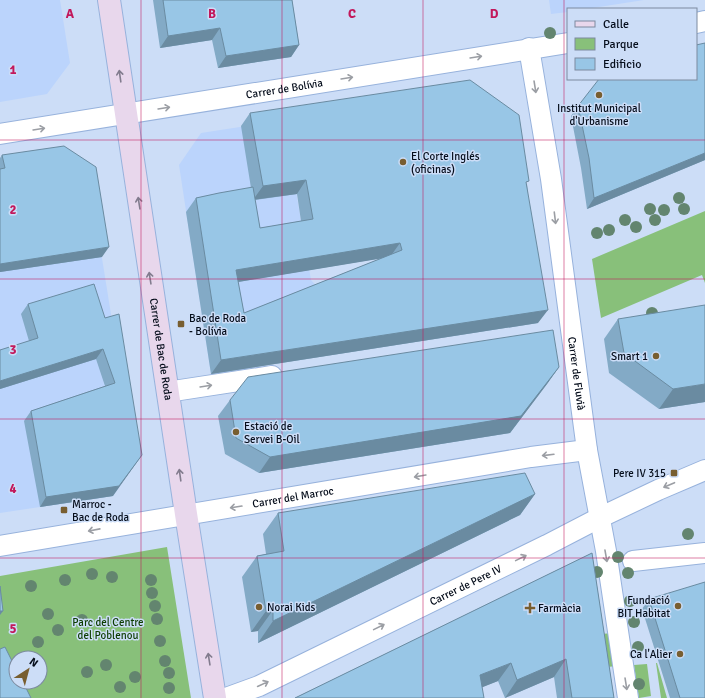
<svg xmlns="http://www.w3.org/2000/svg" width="705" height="698" viewBox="0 0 705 698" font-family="Signika,sans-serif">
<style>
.built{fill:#bbd4fc}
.green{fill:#88c07a;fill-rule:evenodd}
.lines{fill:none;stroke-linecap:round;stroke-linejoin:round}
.street-casing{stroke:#97b2dc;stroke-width:22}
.secondary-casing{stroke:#97b2dc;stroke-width:24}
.street{stroke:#fff;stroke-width:20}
.secondary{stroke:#e8d7ec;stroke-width:22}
.tree{fill:#63856f}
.wall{fill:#83aac6;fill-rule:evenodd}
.shaded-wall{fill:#6a8ba1}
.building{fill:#98c6e6;stroke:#6a8ba1;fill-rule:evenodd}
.oneway{stroke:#9b9ea4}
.oneway2{stroke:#827c8e}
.grid{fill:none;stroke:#c2185b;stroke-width:1;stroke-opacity:0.55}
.poi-dot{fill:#785e30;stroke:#ccddf7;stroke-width:1.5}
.labels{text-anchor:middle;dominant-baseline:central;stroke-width:3;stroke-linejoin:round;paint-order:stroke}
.street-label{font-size:11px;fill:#050d1b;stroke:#ccddf7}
.poi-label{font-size:11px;fill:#050d1b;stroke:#ccddf7;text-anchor:start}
.park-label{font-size:11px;fill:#0d3d00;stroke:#ccddf7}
.grid-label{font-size:13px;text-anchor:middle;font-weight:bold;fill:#c2185b;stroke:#ccddf7;stroke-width:3;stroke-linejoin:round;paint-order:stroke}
</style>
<rect width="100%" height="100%" fill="#ccddf7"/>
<path class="built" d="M0,0H60L70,63L47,94L0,102Z
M549,0H644L586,9H568V12L551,14Z
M284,120L311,280L322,292L239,325L248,369L211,374L179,165L201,133Z
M0,164L89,177L135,464L113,496L0,513Z"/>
<path class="green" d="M705,211V283L702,275L601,318L592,259Z
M167,547L191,698H0V576ZM16,658H40V682H16Z
M613,633L618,666L606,667L601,634Z
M656,663H657L667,698H661Z
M647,664L651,696L639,698L634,665Z"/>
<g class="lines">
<g class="street-casing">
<g id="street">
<path d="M696,23L705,21"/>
<path id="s1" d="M529,48L551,179L587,450L606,551L628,698"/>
<path id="s2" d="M0,134L568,43"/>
<path d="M167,392L272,376"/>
<path id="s3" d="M0,546L531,457L587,450"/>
<path d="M633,561L705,553"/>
<path id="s4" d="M226,698L259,686L547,545L599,518L658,490L705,470"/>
</g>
</g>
<g class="secondary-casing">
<g id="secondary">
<path id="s5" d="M109,0L186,514L215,698"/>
</g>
</g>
<use href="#street" class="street"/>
<use href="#secondary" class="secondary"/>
</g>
<g class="tree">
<circle cx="550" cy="33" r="6"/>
<circle cx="679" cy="198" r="6"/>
<circle cx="650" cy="209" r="6"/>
<circle cx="684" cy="209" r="6"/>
<circle cx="664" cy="210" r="6"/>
<circle cx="625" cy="220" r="6"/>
<circle cx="655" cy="220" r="6"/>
<circle cx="636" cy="227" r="6"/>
<circle cx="609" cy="230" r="6"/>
<circle cx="597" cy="233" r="6"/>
<circle cx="652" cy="313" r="6"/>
<circle cx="688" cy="534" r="6"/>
<circle cx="618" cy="557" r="6"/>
<circle cx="597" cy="572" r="6"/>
<circle cx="628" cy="573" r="6"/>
<circle cx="92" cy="574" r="6"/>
<circle cx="112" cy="577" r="6"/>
<circle cx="65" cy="580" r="6"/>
<circle cx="151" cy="580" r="6"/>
<circle cx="31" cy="586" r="6"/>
<circle cx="152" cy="593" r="6"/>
<circle cx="630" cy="601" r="6"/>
<circle cx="155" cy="606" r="6"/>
<circle cx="48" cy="614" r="6"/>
<circle cx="157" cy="619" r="6"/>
<circle cx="82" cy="620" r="6"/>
<circle cx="634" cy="622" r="6"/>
<circle cx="58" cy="630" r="6"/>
<circle cx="160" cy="641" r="6"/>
<circle cx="38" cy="642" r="6"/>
<circle cx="638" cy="647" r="6"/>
<circle cx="165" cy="661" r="6"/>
<circle cx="106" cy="665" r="6"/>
<circle cx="87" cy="672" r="6"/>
<circle cx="169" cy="673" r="6"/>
<circle cx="135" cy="677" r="6"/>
<circle cx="639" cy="684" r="6"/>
<circle cx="120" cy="687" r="6"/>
<circle cx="169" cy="688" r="6"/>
</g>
<path class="wall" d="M153,0H292L299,45L291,57L218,68L212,40L160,48Z
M705,43V160L587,209L581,168L571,116L578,106Z
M250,113L527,184L538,323L211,374L186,212L196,198L251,188L241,126ZM297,194L301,221L260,228L255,200ZM382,258L244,313L238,282Z
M2,155L102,257L0,272V158Z
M28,304L105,318L119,314L113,496L40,507L24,421L31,411L105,386L96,359L0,389V350L29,341L21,314Z
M618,319L705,402L659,409L609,373L604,339Z
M559,367L547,384L510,433L259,473L225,454L218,416L230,400Z
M535,494L520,515L258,643V631L251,632L242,577L257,556L266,554L263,534L278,513Z
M592,553L614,698H557L554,677L505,698L498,681L482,687L295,698Z
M649,599L705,698H670L642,609Z"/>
<path class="shaded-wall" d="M220,28L212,40L160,48L168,36Z
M299,45L291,57L218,68L226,56Z
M705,153V160L587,209L594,198Z
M306,180L297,194L253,200L263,186Z
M400,243L390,257L226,284L236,270Z
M109,247L102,257L0,272V264Z
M548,310L538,323L211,374L221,360Z
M103,349L96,359L0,389V381Z
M559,367L547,384L510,433L259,473L270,457Z
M705,384V402L659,409L673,389Z
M142,455L113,496L40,507L46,497Z
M535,494L520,515L258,643L273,621Z
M273,610L258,631L251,632L266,611Z
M0,611H3L0,615Z
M566,659L554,677L505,698L517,680Z
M511,663L498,681L468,693L480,675Z"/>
<path class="building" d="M163,0H292L299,45L226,56L220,28L168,36Z
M705,43V153L594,198L589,158L578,106L599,79H696V45Z
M470,80L519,115L529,181L526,182L548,310L221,360L196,198L219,193L253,187L260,228L313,219L306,180L263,186L250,113ZM400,243L402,250L244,313L236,270Z
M64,146L96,167L109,247L0,264V169L5,168L2,155Z
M94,284L105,318L119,314L142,455L119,486L46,497L31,411L115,383L103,349L0,381V350L38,338L28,304Z
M705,305V384L673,389L624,353L618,319Z
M553,330L559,367L521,416L270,457L236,438L230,400L248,377Z
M525,473L535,494L273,621V610L266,611L257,556L284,551L278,513Z
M592,553L614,698H572L566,659L517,680L511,663L480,675L484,698H295Z
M705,582V698H680L649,599Z
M0,586L3,611H0Z
M5,647L16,669V682H23L31,698H0V649Z"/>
<defs><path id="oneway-shaft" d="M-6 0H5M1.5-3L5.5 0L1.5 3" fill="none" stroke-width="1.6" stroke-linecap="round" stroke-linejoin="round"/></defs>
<g class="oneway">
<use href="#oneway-shaft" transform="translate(476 57) rotate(-9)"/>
<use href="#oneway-shaft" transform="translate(347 78) rotate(-9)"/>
<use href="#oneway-shaft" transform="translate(535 87) rotate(81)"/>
<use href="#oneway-shaft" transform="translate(164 108) rotate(-9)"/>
<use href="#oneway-shaft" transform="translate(39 129) rotate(-9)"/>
<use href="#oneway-shaft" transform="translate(555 218) rotate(83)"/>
<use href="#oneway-shaft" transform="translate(206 386) rotate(-9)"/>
<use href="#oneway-shaft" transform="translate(548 455) rotate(173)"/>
<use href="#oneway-shaft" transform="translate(420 476) rotate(170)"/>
<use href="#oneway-shaft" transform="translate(669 485) rotate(157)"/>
<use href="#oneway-shaft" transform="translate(236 507) rotate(171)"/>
<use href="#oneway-shaft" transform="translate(94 530) rotate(169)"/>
<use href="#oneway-shaft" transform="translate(606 556) rotate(80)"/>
<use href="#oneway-shaft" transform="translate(521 558) rotate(-26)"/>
<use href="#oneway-shaft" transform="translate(379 627) rotate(-26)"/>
<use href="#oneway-shaft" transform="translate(263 684) rotate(-25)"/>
<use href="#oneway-shaft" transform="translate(626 684) rotate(81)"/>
</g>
<g class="oneway2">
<use href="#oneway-shaft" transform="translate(120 76) rotate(-98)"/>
<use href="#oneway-shaft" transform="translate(139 203) rotate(-99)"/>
<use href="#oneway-shaft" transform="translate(150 278) rotate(-99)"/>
<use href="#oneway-shaft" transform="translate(180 475) rotate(-98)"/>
<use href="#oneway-shaft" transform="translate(209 659) rotate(-99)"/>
</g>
<path class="grid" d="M141,0V698M282,0V698M423,0V698M564,0V698M0,140H705M0,279H705M0,419H705M0,558H705"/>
<g class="poi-dot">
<circle cx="599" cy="95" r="4"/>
<circle cx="403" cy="162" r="4"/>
<rect x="177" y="320" width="8" height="8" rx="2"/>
<circle cx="656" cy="356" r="4"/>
<circle cx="236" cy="432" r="4"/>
<rect x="670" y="469" width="8" height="8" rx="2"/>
<rect x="60" y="506" width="8" height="8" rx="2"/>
<circle cx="678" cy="606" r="4"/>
<circle cx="259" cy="607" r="4"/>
<path d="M528 602h4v4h4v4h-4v4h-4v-4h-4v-4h4z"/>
<circle cx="680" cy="654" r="4"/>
</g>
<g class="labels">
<g class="street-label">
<text stroke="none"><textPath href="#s2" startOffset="288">Carrer de Bolívia</textPath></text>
<text stroke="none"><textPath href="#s5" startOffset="353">Carrer de Bac de Roda</textPath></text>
<text stroke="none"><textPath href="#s1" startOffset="329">Carrer de Fluvià</textPath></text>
<text stroke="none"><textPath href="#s3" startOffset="297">Carrer del Marroc</textPath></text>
<text stroke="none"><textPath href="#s4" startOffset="265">Carrer de Pere IV</textPath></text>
</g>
<g class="poi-label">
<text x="599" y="108" text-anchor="middle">Institut Municipal<tspan x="599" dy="13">d'Urbanisme</tspan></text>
<text x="411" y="156">El Corte Inglés<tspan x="411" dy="13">(oficinas)</tspan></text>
<text x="189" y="318">Bac de Roda<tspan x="189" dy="13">- Bolívia</tspan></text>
<text x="648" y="356" text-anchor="end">Smart 1</text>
<text x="244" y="426">Estació de<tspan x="244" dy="13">Servei B-Oil</tspan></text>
<text x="666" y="473" text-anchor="end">Pere IV 315</text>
<text x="72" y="504">Marroc -<tspan x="72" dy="13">Bac de Roda</tspan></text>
<text x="670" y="600" text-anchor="end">Fundació<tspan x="670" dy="13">BIT Habitat</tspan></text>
<text x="267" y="607">Norai Kids</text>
<text x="538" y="608">Farmàcia</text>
<text x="672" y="654" text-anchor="end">Ca l'Alier</text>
</g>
<g class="park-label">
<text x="108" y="622">Parc del Centre<tspan x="108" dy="13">del Poblenou</tspan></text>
</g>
</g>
<g class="grid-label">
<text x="70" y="18">A</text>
<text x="212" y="18">B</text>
<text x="352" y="18">C</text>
<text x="494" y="18">D</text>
<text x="13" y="74">1</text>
<text x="13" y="214">2</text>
<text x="13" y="354">3</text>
<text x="13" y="493">4</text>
<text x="13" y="633">5</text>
</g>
<rect x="567" y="8" width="130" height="72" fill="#ccddf7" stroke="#7c8a9f"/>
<rect x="575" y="21" width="20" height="6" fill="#e8d7ec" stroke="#7c8a9f"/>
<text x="603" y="28" font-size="12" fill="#050d1b">Calle</text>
<rect x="575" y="38" width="20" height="12" fill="#88c07a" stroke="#7c8a9f"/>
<text x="603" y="48" font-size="12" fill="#050d1b">Parque</text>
<rect x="575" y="58" width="20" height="12" fill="#98c6e6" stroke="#7c8a9f"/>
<text x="603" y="68" font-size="12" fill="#050d1b">Edificio</text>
<g transform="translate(28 670) rotate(36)"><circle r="19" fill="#ccddf7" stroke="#7c8a9f"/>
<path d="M0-3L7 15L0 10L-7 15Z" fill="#785e30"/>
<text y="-6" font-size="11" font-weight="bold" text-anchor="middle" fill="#050d1b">N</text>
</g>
</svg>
